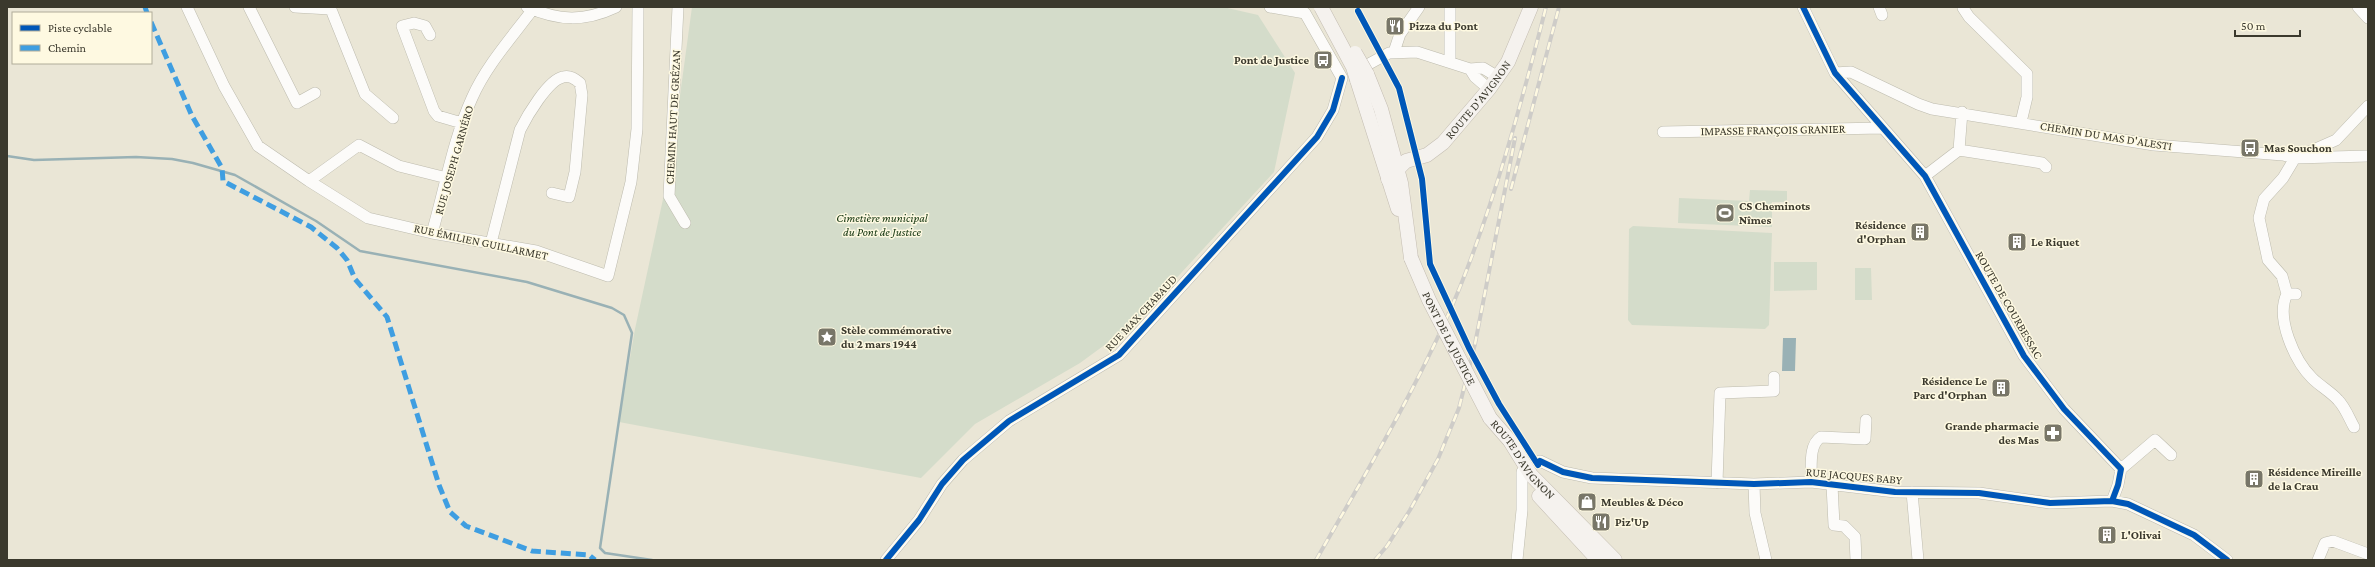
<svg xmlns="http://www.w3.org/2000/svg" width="2375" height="567" viewBox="0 0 2375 567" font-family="'Crimson Pro',serif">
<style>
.green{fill:#d4dcca}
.water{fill:#99b1b5}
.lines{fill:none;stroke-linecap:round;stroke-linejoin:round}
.stream{stroke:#99b1b5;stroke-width:2.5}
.minor-casing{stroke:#bdbbae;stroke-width:12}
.major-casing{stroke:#c4bdb2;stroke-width:15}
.minor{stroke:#fcfbf9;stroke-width:11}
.major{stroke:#f5f2ee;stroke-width:14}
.rail-casing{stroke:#ceccc8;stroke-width:4}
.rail{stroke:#fef9e1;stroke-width:2.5;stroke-dasharray:8;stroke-linecap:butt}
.major-bridge-casing{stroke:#c4bdb2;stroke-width:15;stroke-linecap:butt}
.major-bridge{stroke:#f5f2ee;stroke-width:14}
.quiet{stroke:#3f9ee1;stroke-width:5;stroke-dasharray:10 5;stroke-linecap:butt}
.cycleway-casing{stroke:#fef9e1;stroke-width:8}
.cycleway{stroke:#0057b8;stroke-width:6}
.labels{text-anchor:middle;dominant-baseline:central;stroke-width:3;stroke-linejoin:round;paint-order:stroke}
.poi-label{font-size:12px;font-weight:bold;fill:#3b392d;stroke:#fef9e1;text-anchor:start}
.street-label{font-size:12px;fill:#3b392d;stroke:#fef9e1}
.park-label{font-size:12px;font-style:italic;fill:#11330d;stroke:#fef9e1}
</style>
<rect width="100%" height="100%" fill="#eae6d6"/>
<path class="green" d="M692,7H1223L1258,15L1295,73L1274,172L1136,322L1080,363L975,424L921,478L619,422L635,329L671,162Z
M1750,190L1787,191V202H1772V227L1678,223L1679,198L1749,201Z
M1633,226L1772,233L1769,325L1765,329L1632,325L1628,320L1629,229Z
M1774,262H1817V290L1774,291Z
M1855,268H1871L1872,300H1855Z"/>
<path class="water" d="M1783,338H1796L1795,371H1782Z"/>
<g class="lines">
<path class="stream" d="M7,156L34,160L136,157L172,159L193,163L235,175L316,221L360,251L527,282L612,308L624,315L632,333L600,548L605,553L652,560"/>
<g class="minor-casing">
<path id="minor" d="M187,7L224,86L258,146L309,181L368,218L432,233L536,251L608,276L631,182L637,129L638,7
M249,7L297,103L315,93
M295,7L330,9
M330,7L365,94L393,118
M527,7C559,21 584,22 616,7
M678,7L669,196L685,223
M1270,7L1305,13
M1803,7L1835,73L1925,176L2024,356L2064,409L2121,469L2118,485L2112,501
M1879,7L1882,15
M2358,7L2368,18
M1963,8L1969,17L2027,74V97L2021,122
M1305,13L1342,78
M430,35L425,26L414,23L402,26L434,111L438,116L462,123
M1394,52L1400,34L1419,7
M1450,61V7
M1470,69L1475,77L1489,89
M1356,71L1389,53L1417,52L1470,69L1483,68L1498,77
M1835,73L1851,72L1918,104L1932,109L2154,145L2283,155L2295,158L2336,140L2368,106
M1663,132L1883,128
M1959,150L2042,163L2046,167
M1925,176L1959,150L1962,112
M309,181L359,145L399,166L447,178
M432,233C445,188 453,140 472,98C486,66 512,37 533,9
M491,243L520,130C527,116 548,80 563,77C570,75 575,79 580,83L582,95L575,172L569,197L552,193
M2287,294C2275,318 2295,361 2312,378C2320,386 2331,392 2338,400C2345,407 2349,418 2354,427
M2296,294H2287L2282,276L2268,260L2259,218L2264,199L2283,178L2295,158L2368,156
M1540,461L1563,472L1592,478L1754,484L1811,482L1895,492L1979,493L2050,503L2112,501L2128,504L2194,535L2227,560
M2121,469L2155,440L2171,455
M1811,482C1812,468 1808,445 1821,437L1865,439L1866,420
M1717,483L1720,393L1774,391V377
M1754,484L1755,513L1766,560
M1832,485L1834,525L1844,526L1855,537L1856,560
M1912,492L1918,560
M886,560L919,520L942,484L963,460L1009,421L1119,355L1317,137L1333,110L1342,78
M1517,560L1522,510V472
M2318,560L2325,543L2333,541L2368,554"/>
</g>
<g class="major-casing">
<g id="major">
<path d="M1367,74L1381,109L1401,183L1411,258"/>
<path d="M1357,80L1398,209"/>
<path id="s1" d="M1388,179L1406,161L1427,155L1443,143L1489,89L1508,62L1531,7"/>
<path id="s2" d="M1490,418L1510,441L1531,475L1615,560"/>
<path d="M1539,496L1598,560"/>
</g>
</g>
<use href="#minor" class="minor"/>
<use href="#major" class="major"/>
<g class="rail-casing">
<path id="rail" d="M1511,189L1559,7
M1316,560C1367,471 1421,382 1460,287C1496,197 1522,101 1546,7
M1375,560L1387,546L1410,510L1438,459L1459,408L1475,344L1515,138"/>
</g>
<use href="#rail" class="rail"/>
<g class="major-bridge-casing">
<g id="major-bridge">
<path d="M1321,7L1353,67L1357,80"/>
<path d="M1355,53L1367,74"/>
<path id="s3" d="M1411,258L1429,300L1490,418"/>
</g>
</g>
<use href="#major-bridge" class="major-bridge"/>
<path class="quiet" d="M145,7L147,13
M151,22L192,116L222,168L223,181L311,227L337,248L347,260L355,279L387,317L439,485L450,512L466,526L532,551L589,555L595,560"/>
<g class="cycleway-casing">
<path id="cycleway" d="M1803,7L1835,73L1925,176L2024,356L2064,409L2121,469L2118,485L2112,501
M1358,11L1399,88L1422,179L1430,264L1469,348L1499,404L1538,465
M1540,461L1563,472L1592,478L1754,484L1811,482L1895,492L1979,493L2050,503L2112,501L2128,504L2194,535L2227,560
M886,560L919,520L942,484L963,460L1009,421L1119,355L1317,137L1333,110L1342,78"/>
</g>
<use href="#cycleway" class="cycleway"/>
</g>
<defs>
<g id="restaurant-square" transform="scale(1)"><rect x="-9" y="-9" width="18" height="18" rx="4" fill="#787668" stroke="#fef9e1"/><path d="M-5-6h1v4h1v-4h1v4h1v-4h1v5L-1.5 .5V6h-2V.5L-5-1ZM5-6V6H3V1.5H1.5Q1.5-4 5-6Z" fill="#fff"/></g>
<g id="bus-square" transform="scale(1)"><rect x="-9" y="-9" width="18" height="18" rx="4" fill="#787668" stroke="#fef9e1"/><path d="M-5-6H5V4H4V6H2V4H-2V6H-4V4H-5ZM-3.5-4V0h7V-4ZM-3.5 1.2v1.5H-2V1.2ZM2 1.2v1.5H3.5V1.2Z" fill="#fff"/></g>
<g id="stadium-square" transform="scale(1)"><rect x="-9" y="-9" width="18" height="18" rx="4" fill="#787668" stroke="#fef9e1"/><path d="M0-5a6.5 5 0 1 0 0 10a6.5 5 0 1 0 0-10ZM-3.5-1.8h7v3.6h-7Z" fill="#fff"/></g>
<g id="building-square" transform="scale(1)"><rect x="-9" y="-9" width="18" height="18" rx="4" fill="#787668" stroke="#fef9e1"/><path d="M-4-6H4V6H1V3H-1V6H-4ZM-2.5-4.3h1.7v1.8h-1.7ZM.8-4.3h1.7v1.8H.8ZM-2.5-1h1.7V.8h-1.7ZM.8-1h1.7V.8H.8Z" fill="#fff"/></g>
<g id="sight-square" transform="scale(1)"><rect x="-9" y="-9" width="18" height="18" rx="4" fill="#787668" stroke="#fef9e1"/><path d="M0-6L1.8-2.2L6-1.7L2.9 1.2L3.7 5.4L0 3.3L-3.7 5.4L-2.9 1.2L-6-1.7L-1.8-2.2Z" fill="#fff"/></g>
<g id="pharmacy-square" transform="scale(1)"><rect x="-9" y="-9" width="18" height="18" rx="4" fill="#787668" stroke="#fef9e1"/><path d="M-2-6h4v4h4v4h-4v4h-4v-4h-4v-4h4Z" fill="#fff"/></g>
<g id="shop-square" transform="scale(1)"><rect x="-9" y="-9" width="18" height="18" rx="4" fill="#787668" stroke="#fef9e1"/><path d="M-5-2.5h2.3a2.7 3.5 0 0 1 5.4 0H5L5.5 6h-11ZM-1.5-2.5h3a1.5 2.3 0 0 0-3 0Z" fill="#fff"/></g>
</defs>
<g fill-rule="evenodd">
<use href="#restaurant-square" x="1395" y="26"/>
<use href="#bus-square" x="1323" y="60"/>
<use href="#bus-square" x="2250" y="148"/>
<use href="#stadium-square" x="1725" y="213"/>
<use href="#building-square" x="1920" y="232"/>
<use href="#building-square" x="2017" y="242"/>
<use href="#sight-square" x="827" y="337"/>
<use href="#building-square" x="2001" y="388"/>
<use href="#pharmacy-square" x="2053" y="433"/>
<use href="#building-square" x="2254" y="479"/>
<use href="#shop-square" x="1587" y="502"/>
<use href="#restaurant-square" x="1601" y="522"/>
<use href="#building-square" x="2107" y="535"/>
</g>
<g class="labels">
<g class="poi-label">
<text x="1409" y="26">Pizza du Pont</text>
<text x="1309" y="60" text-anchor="end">Pont de Justice</text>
<text x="2264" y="148">Mas Souchon</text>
<text x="1739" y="206">CS Cheminots<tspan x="1739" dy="14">Nîmes</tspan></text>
<text x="1906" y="225" text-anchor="end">Résidence<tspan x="1906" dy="14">d'Orphan</tspan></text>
<text x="2031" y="242">Le Riquet</text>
<text x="841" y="330">Stèle commémorative<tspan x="841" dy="14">du 2 mars 1944</tspan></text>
<text x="1987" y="381" text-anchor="end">Résidence Le<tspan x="1987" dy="14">Parc d'Orphan</tspan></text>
<text x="2039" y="426" text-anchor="end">Grande pharmacie<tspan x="2039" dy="14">des Mas</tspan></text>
<text x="2268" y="472">Résidence Mireille<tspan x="2268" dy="14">de la Crau</tspan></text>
<text x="1601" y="502">Meubles &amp; Déco</text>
<text x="1615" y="522">Piz'Up</text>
<text x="2121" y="535">L'Olivai</text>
</g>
<g class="street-label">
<text stroke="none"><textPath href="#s1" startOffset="123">ROUTE D'AVIGNON</textPath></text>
<text transform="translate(673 117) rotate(-87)">CHEMIN HAUT DE GRÉZAN</text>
<text transform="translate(1773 130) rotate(-1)">IMPASSE FRANÇOIS GRANIER</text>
<text transform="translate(2106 136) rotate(9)">CHEMIN DU MAS D'ALESTI</text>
<text transform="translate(454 160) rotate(-74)">RUE JOSEPH GARNÉRO</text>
<text transform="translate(481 242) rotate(12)">RUE ÉMILIEN GUILLARMET</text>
<text transform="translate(2009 305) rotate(60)">ROUTE DE COURBESSAC</text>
<text transform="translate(1141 313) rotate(-47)">RUE MAX CHABAUD</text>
<text stroke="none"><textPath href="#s3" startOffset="89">PONT DE LA JUSTICE</textPath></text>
<text stroke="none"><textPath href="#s2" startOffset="53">ROUTE D'AVIGNON</textPath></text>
<text transform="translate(1854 476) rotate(5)">RUE JACQUES BABY</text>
</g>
<g class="park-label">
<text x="882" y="218">Cimetière municipal<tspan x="882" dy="14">du Pont de Justice</tspan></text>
</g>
</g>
<rect width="2375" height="567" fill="none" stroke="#3b392d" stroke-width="16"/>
<rect x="12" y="12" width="140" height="52" fill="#fef9e1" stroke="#b0ac99"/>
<rect x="20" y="25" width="20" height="6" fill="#0057b8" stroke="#b0ac99"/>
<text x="48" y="32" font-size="12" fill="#3b392d">Piste cyclable</text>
<rect x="20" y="45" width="20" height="6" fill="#3f9ee1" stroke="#b0ac99"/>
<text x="48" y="52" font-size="12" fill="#3b392d">Chemin</text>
<path d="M2235 30v6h65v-6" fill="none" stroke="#3b392d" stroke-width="2"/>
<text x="2241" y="30" font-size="12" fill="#3b392d" stroke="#fef9e1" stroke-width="3" paint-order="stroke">50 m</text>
</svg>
